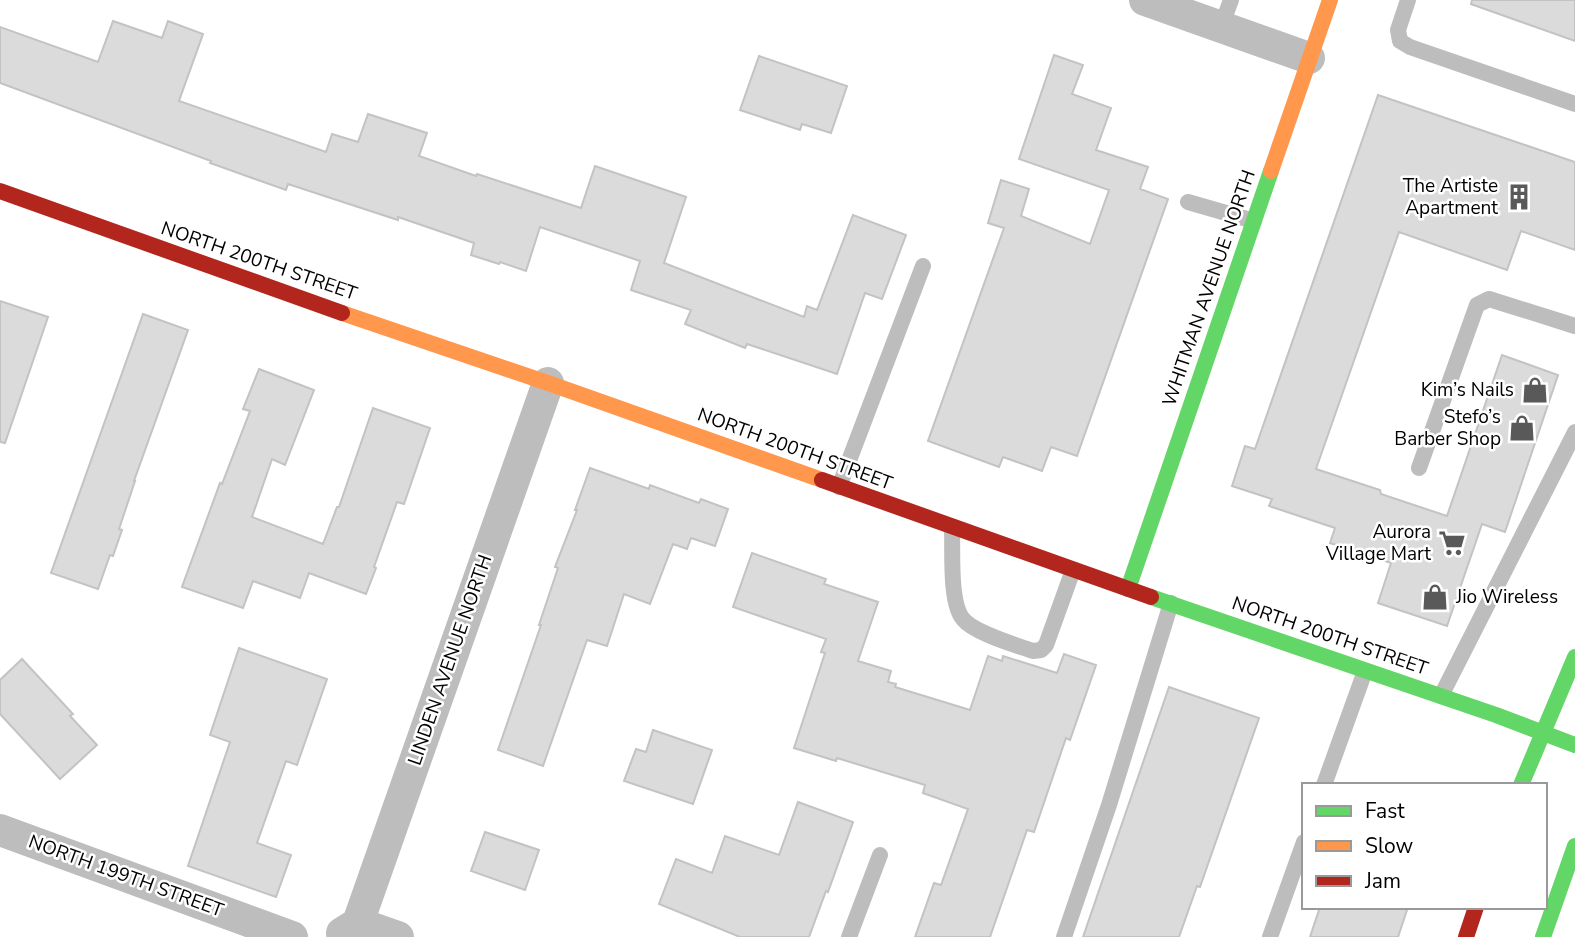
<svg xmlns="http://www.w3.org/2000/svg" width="1575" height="937" viewBox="0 0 1575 937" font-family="'Nunito Sans',sans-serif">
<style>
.building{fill:#dbdbdb;stroke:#c3c3c3;stroke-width:2}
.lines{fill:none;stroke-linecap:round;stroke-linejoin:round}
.lane{stroke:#bdbdbd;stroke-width:16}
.street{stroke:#bdbdbd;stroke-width:32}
.fast{stroke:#63d668;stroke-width:16}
.slow{stroke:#ff974d;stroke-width:16}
.jam{stroke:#b3261e;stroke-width:16}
.labels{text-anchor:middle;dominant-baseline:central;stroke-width:5;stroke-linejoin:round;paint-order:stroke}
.poi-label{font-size:19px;fill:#000;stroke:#fff;text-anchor:end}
.street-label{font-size:19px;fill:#000;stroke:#fff}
</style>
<rect width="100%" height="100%" fill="#fff"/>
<path class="building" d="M1472,0H1575V41L1471,4Z
M113,21L162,38L168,21L203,34L179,101L326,152L332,134L358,142L368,114L427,133L419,156L476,176L477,174L581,208L595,166L686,197L664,263L804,317L807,306L817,310L853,215L906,235L882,299L865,293L837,374L747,344L745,348L685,324L691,310L631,290L640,261L540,227L526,271L500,262L499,264L471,255L474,243L398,217V220L288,184L286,190L210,163L211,161L0,83V27L98,62Z
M1054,55L1083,65L1072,94L1111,108L1096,150L1148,167L1140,189L1168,199L1077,456L1051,447L1042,471L1003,457L999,467L928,441L1004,228L988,223L1001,180L1029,189L1021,216L1090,244L1109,190L1019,159Z
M759,56L847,86L831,133L802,124L800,130L740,110Z
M1378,95L1575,162V250L1521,231L1507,270L1399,232L1316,469L1380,490L1381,494L1447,516L1502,355L1558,375L1505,532L1482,524L1447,626L1378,603L1391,563L1330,543L1335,528L1269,506L1272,499L1232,486L1245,446L1255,449Z
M0,301L48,317L5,443L0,442Z
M143,314L188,330L134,481H135L119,529L122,530L113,556L110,555L98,589L51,573Z
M259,369L314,390L285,465L272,459L252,517L323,544L337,507H339L373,408L430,428L404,504L397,502L374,567L376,568L366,594L309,573L300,598L253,581L243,608L182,587L220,483L222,484L250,411L243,409Z
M590,468L649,489L650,485L699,503L701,499L728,509L715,546L691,538L687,549L673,544L650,604L624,594L607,646L587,640L543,766L498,750L541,625H539L558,568L555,567L577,510H575Z
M752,553L826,579L824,584L878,602L858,661L891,671L888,682L896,684L895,687L970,710L988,656L1002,661L1003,656L1057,673L1064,654L1096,665L1070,740L1066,738L1034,832L1027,830L990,937H915L934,883L941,885L968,809L923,793L925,785L837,758L836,761L794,748L825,653L821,652L826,639L733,607Z
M239,648L327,679L297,765L286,761L257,843L291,855L276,897L188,866L230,742L210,735Z
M22,659L73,714L70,716L97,745L60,779L0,714V680Z
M1169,687L1259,718L1200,887L1197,886L1179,937H1083Z
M653,730L712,750L693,804L624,781L636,749L646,752Z
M798,802L853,822L828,892L826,891L809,937H740L659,904L676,859L712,873L725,836L779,855Z
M485,832L539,850L525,890L471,871Z
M1320,907H1408L1398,937H1310Z"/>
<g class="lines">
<path class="lane" d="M1408,0L1398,30L1400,41L1410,47L1575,104
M1221,27L1231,0
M1188,202L1254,221
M1419,468L1477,305L1489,299L1575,326
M839,487L923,266
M952,527C953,550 949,602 963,619C974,633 1016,645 1033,651L1041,650L1046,645L1073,570
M1441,696L1575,432
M1324,785L1365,671
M849,937L880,855
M1064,937L1109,805L1171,603
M1270,937L1304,842"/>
<path class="street" d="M1145,0L1309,58
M0,830L292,937
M342,933L358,923L398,937
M353,937L548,383"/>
<path class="fast" d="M1128,589L1271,171
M1151,597L1496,715L1575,745
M1521,785L1575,657
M1543,937L1575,846"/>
<path class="slow" d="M1271,171L1330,0
M342,313L548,383L822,480"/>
<path class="jam" d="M0,191L342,313
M822,480L1151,597
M1466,937L1476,907"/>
</g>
<defs>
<g id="building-bare" transform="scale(2.1)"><path d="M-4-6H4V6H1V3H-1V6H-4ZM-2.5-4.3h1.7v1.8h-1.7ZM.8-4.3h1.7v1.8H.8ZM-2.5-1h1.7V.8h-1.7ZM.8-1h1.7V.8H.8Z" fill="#595959" stroke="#fff" stroke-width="2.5" paint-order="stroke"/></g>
<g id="shop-bare" transform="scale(2.1)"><path d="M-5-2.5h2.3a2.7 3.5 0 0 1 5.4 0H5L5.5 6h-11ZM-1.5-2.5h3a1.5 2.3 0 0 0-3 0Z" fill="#595959" stroke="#fff" stroke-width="2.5" paint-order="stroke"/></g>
<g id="supermarket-bare" transform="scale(2.1)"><path d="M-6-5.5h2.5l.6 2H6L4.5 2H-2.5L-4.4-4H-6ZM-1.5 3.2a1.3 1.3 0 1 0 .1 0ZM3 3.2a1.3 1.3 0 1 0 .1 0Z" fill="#595959" stroke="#fff" stroke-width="2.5" paint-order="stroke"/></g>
</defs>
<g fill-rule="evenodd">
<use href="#building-bare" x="1519" y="197"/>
<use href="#shop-bare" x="1535" y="390"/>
<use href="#shop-bare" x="1522" y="428"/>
<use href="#supermarket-bare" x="1452" y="543"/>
<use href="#shop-bare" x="1435" y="597"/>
</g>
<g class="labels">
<g class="poi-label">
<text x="1498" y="186">The Artiste<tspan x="1498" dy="22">Apartment</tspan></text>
<text x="1514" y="390">Kim’s Nails</text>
<text x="1501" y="417">Stefo’s<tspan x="1501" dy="22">Barber Shop</tspan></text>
<text x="1431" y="532">Aurora<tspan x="1431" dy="22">Village Mart</tspan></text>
<text x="1456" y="597" text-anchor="start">Jio Wireless</text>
</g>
<g class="street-label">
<text transform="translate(259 261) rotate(19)">NORTH 200TH STREET</text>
<text transform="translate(1209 288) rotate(-71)">WHITMAN AVENUE NORTH</text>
<text transform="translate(795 449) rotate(20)">NORTH 200TH STREET</text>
<text transform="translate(1330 636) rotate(19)">NORTH 200TH STREET</text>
<text transform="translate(450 660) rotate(-71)">LINDEN AVENUE NORTH</text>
<text transform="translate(126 876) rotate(20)">NORTH 199TH STREET</text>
</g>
</g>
<rect x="1302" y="783" width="245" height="126" fill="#ffffff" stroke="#999999" stroke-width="2"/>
<rect x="1316" y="806" width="35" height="10" fill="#63d668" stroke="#999999" stroke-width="2"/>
<text x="1365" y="818" font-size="21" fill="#000000">Fast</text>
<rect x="1316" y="841" width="35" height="10" fill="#ff974d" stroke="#999999" stroke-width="2"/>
<text x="1365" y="853" font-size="21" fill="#000000">Slow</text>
<rect x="1316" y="876" width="35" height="10" fill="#b3261e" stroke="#999999" stroke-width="2"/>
<text x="1365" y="888" font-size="21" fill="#000000">Jam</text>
</svg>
